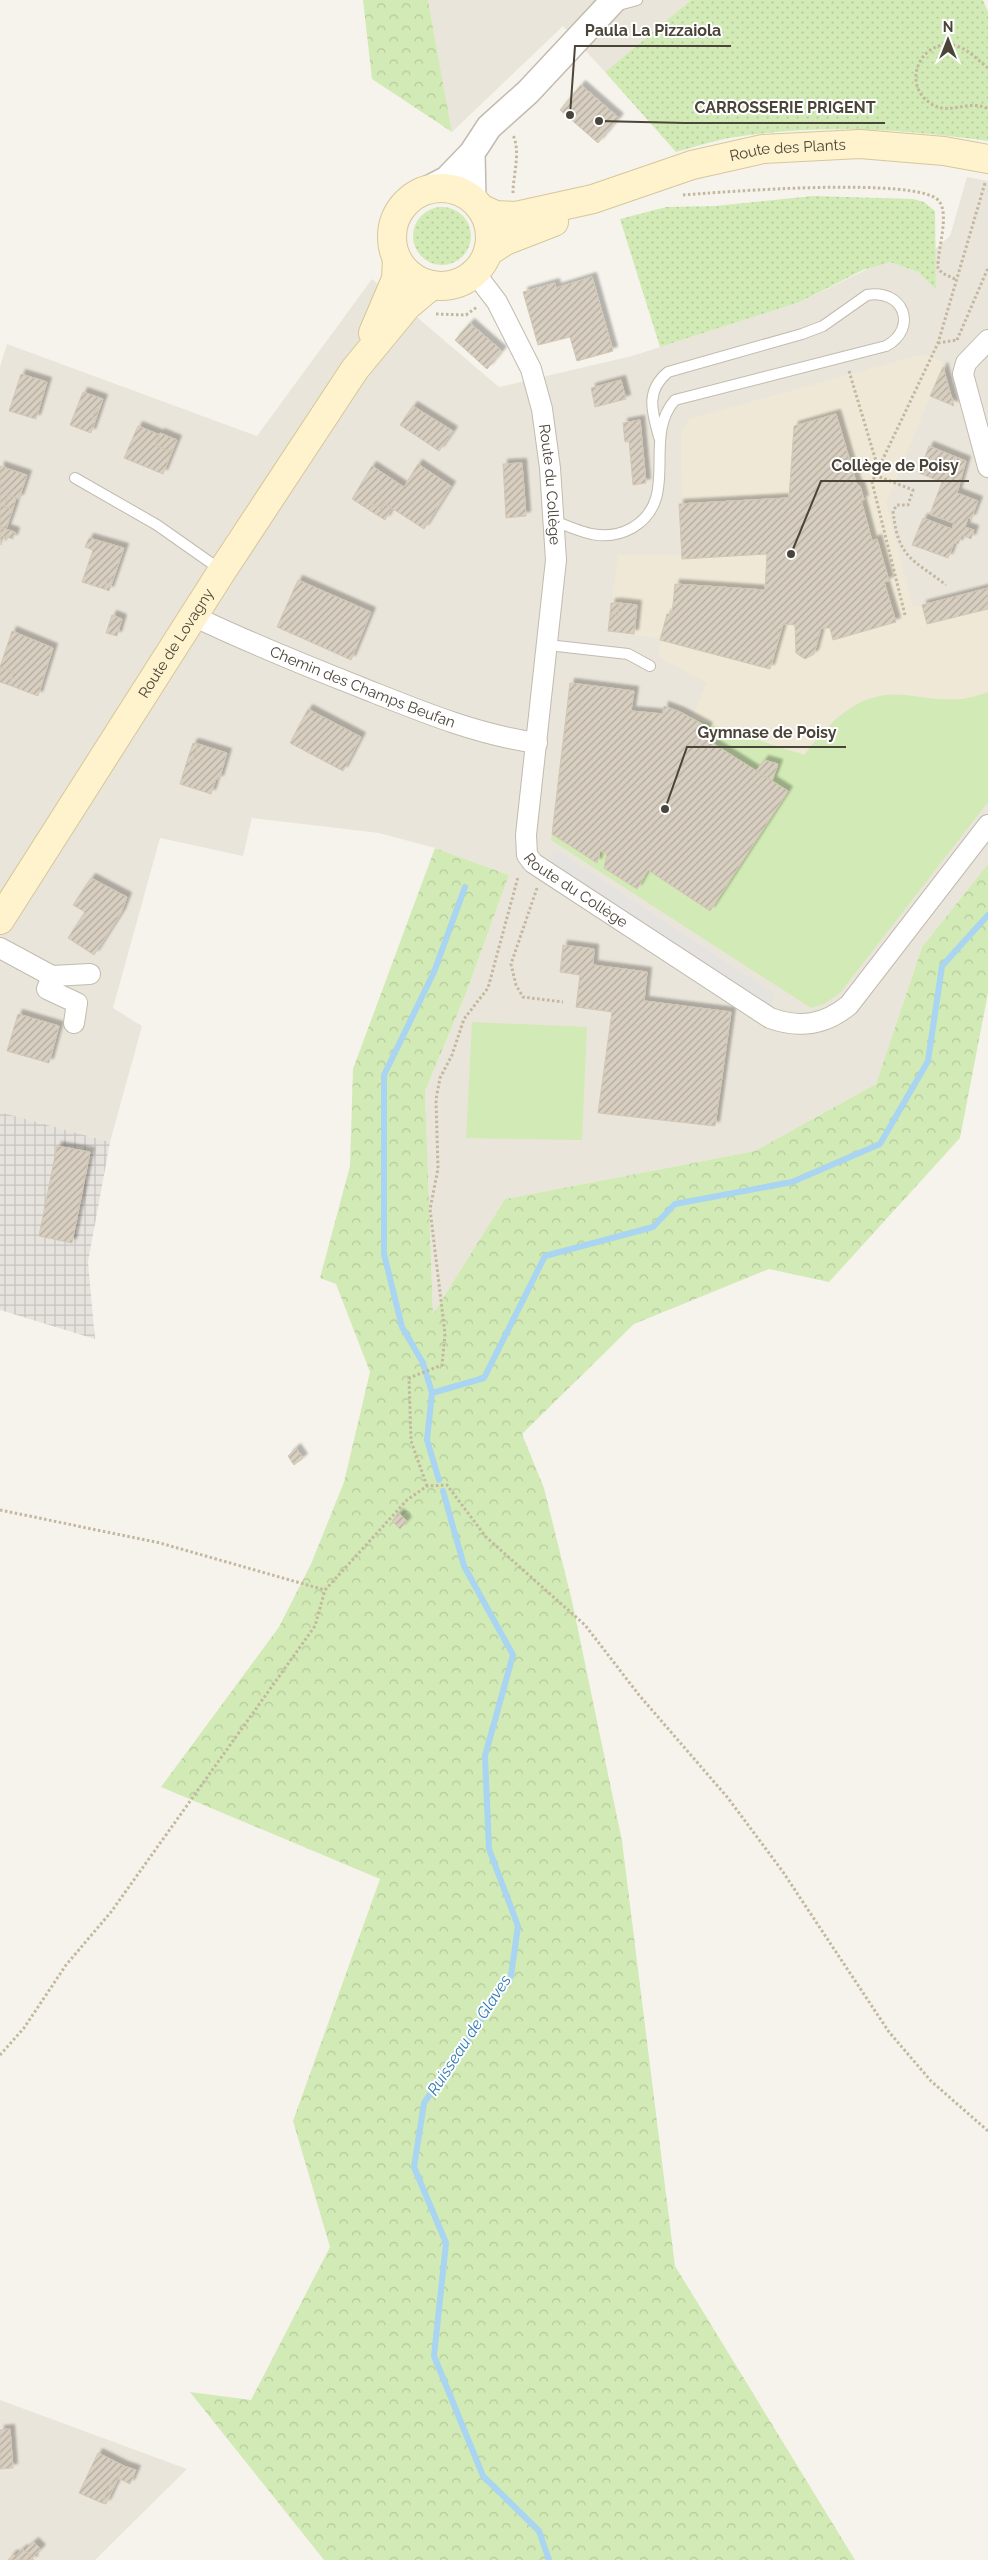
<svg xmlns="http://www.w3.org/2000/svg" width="988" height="2560" viewBox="0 0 988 2560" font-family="Raleway,sans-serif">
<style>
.residential{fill:#eae5da}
.industrial{fill:url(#industrial-grid)}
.education{fill:#efe8d6}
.grass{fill:url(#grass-dots)}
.forest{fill:url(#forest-crowns)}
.green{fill:#d2eab5}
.parking{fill:#e5e3e0}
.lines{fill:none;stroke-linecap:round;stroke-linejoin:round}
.stream{stroke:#a9d4f2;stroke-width:6}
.building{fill:url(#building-hatch);stroke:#d3c7b4;filter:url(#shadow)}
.service-casing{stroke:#c2bbae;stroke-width:12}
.minor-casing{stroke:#c2bbae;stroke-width:22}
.tertiary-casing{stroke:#c2bbae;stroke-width:28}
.secondary-casing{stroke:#d6c79b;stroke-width:30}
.path{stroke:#c4b79f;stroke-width:3;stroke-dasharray:2.5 2.5;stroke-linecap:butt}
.service{stroke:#fff;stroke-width:10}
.minor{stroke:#fff;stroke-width:20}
.tertiary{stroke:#fff;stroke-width:25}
.secondary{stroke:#fff3cd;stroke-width:28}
.labels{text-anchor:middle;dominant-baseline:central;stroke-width:4;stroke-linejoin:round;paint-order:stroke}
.street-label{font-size:15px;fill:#4b4439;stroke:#fff}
.water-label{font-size:16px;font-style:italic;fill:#2e7ab2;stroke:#fff}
.leader{fill:none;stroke:#4b4439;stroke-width:2}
.callout-dot{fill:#4b4439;stroke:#fff;stroke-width:2}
.callout-label{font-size:16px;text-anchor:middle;font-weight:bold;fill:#4b4439;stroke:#fff;stroke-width:4;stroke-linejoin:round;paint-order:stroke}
</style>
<defs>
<pattern id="industrial-grid" width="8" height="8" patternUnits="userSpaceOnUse" patternTransform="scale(1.25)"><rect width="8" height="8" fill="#e6e2dd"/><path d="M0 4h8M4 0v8" fill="none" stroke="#c7c3be"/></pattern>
<pattern id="grass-dots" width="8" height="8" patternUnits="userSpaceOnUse" patternTransform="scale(1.25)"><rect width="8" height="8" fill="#d2eab5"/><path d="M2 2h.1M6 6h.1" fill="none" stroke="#b6ca9c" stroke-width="1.8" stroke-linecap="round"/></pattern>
<pattern id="forest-crowns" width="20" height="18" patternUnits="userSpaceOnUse" patternTransform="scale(1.25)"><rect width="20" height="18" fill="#d2eab5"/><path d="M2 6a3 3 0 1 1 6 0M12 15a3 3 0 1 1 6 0" fill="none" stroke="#b6ca9c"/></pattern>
<pattern id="building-hatch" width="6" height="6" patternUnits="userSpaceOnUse" patternTransform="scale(1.25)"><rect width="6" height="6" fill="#d8cfc1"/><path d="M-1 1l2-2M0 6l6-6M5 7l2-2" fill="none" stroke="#b1aa9e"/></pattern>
<filter id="shadow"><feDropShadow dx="4.5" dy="-4.5" stdDeviation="1" flood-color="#0004"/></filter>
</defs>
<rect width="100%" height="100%" fill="#f6f3ec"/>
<path class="residential" d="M428,0H691L605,72L563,26L452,132Z
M967,177L988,181V864L922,947L876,1084L755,1151L505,1199L433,1314L425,1091L465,996L509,875L435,848L379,833L252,818L243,856L160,838L113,1008L142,1026L110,1142L0,1112V367L7,344L257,436L372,279L499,387L632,356L800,302L876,265L890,262L918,272L936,290L935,249L950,236Z
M0,2400L187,2469L95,2560H0Z"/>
<path class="industrial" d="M0,1112L110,1142L88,1262L95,1339L0,1310Z"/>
<path class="education" d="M923,354L941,360L954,406L930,396L886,503L913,607L922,605L927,624L988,609V692L960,701L894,695L867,699L836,718L804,755L692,718L707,683L659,657L660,639L608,631L618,555H682L679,504H682L681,432L689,419Z"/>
<path class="grass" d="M691,0H983L988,12V141C903,129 820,124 735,137C715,140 695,147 676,152L605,72Z
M813,196L913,199L924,202L935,211L936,290L918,272L890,262L863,270L800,302L660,347L620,219L666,207L715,206Z
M413 236a29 29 0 1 1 58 0a29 29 0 1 1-58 0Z"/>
<path class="forest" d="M363,0H428L452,132L372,79Z
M435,848L509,875L465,996L425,1091L433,1314L505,1199L755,1151L876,1084L922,947L988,864V993L960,1138L829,1282L769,1269L634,1324L522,1434L544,1488L572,1601L622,1841L675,2266L855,2560H324L190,2392L251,2400L330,2247L293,2121L380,1879L161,1787L279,1627L311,1564L344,1482L370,1372L336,1284L320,1278L350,1166L353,1069Z"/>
<path class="green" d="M570,683L634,691L632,711L663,714L664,706L692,718L804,755C830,722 858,690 905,695C935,699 959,704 988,692V802L840,993L824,1004L811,1008L551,840Z
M472,1022L587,1027L582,1140L466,1138Z"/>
<path class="parking" d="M555,849L776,995L768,1007L547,861Z"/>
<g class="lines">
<path class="stream" d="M432,1393L484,1378L545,1256L653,1227L675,1204L792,1182L880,1144L928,1061L942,966L988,915
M439,1480L427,1440L432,1393L423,1363L402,1327L384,1254V1075L434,972L465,887
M443,1491L464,1566L513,1655L485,1756L489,1849L518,1926L511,1976L424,2103L414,2167L446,2243L434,2356L483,2476L539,2531L549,2560"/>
</g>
<path class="building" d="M581,85L619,118L598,143L560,110Z
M592,277L613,351L577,361L570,337L538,345L523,292L555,283L556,288Z
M470,323L502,351L487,369L455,340Z
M943,367L954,406L930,396Z
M21,374L47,382L36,419L9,411Z
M621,380L626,399L595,407L591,388Z
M83,392L103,399L99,410L96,408L92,418L96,419L91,433L70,425Z
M413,406L453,431L439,451L400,425Z
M96,408L99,410L96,419L92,418Z
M836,414L857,485L860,486L864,500H861L872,541L877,539L889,581L884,582L896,622L833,640L830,628H821L814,654L805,659L796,653L795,625L783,624L770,669L660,640L667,614H672L675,584L765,590L767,554L682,559L679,504L789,498L794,426Z
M640,420L646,483L633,485L629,441L625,442L623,423Z
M138,426L160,435L155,445L172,452L163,474L124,458Z
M160,433L177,440L172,452L155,445Z
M929,446L966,461L957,493L978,501L971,519L968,518L965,527L974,530L971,539L962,535L958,544L954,543L948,558L912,545L923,518L952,529L954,523L930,514L942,482L919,473Z
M522,463L526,516L506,518L503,464Z
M418,464L451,486L424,529L384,503L381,509L373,504L369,510L352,499L372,466L404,487Z
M0,466L27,475L19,499L8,495L4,507L13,509L6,529L0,527Z
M8,495L16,498L13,509L4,507Z
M384,503L392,508L385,520L369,510L373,504L381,509Z
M0,527L15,532L13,539L4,536L1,545Z
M89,538L124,548L113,580L108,578L104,589L82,582L93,550L85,547Z
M108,578L113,580L109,591L104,589Z
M298,580L371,612L351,660L277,627Z
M988,588V609L927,624L922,605Z
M611,603H619L618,615L610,614Z
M619,603L637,605L634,634L608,631L610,614L618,615Z
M112,615L122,619L117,636L106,633Z
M12,631L53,648L38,696L9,685L14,672L0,667Z
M0,667L14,672L9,685L0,682Z
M570,683L634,691L631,711L663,714L664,706L680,712L708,727L703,737L788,791L710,911L648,870L637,889L604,868L607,853L600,851L597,863L552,834Z
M308,709L361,737L343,771L290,743Z
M193,743L198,744L192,763L187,761Z
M198,744L227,753L219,780L216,779L211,794L180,784L187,761L192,763Z
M764,760L778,764L772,781L756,771Z
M91,878L127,897L121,913L94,955L68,938L85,912L73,905Z
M563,945L594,949L593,965L647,972L644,1001L731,1012L715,1126L598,1113L612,1012L576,1007L580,975L560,972Z
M18,1014L59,1026L49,1063L7,1051Z
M57,1146L90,1152L72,1243L39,1236Z
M296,1448L303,1458L294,1465L288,1456Z
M399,1513L407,1521L400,1529L392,1521Z
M10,2429L13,2468L0,2469V2430Z
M98,2453L124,2466L115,2485L111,2483L102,2503L79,2493Z
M124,2466L136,2470L130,2484L118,2478Z
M111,2483L115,2485L106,2504L102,2503Z
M34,2542L41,2549L32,2558L25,2550Z
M23,2549L34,2560H8L13,2554L15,2556Z"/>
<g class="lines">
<g class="service-casing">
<path id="service" d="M615,6L637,0
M75,478L157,525L221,570
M555,521C581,532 605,543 632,528C682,499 641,438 675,400L886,346C919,328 903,288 867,295L823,326L802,334L668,372C645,391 652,412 659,437
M548,645L628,654L650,666"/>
</g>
<g class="minor-casing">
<g id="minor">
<path id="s1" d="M475,273L497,302L531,369L542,409L550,468L556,560L526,835L527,855L533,863L770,1018C800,1029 825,1025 849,1005L988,825"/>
<path d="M988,340L966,363L963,374L988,467"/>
<path id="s2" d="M193,616C248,642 304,665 360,687C418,710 474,734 537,743"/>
<path d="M0,948L52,976"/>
<path d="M74,1023L77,1003L47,989L52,976L90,974"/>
</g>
</g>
<g class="tertiary-casing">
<path id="tertiary" d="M472,153L473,200
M426,190L447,179L472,153L489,127L528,92L614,0"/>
</g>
<g class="secondary-casing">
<g id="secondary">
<circle cx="441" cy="237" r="49"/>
<path id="s3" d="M482,209L496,215L516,216L593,199L692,165L763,149L860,144L944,151L988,159"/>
<path d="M488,252L505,241L554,222"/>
<path d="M373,333L396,279L397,259"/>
<path id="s4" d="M0,920L222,571L355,369L407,306L432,285"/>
</g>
</g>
<path class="path" d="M988,68C978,60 969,50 957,46C922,36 900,83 930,103C949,117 969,98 988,109
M513,193C513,175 521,152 513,135
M683,195C722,192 919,176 939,201C950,215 937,250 938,268L942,273L957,280
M436,314L466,315L477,307
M957,340L988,268
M938,343L957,340
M849,371L878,468
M875,475L913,490L908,505H897L893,511C898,559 913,559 946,585
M905,615L872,482L938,343L985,183
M537,888L511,964L516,985L523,997L563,1002
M427,1486L411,1441L409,1378L442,1365L445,1334L430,1209L438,1169L436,1099L440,1078L452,1055L464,1019L488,988L518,877
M0,1510L160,1543L325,1590L407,1500L427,1486L447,1485L486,1537L585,1625L639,1695L728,1798L783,1872L889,2032L931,2081L988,2131
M0,2055L24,2028L66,1965L111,1912L315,1626L325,1590"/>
<use href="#service" class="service"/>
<use href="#minor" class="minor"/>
<use href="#tertiary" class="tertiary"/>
<use href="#secondary" class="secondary"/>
</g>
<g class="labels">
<g class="street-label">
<text stroke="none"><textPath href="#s3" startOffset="316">Route des Plants</textPath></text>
<text stroke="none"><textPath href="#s1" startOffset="229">Route du Collège</textPath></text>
<text stroke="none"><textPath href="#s4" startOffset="328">Route de Lovagny</textPath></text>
<text stroke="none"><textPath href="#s2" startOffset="184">Chemin des Champs Beufan</textPath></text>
<text stroke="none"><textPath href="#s1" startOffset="662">Route du Collège</textPath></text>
</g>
<g class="water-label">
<text transform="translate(469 2035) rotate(-57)">Ruisseau de Glaves</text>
</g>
</g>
<path class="leader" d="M570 115L575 46H731M599 121L684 123H885M791 554L821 481H969M665 809L687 747H846"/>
<g class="callout-dot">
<circle cx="570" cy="115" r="5"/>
<circle cx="599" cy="121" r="5"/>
<circle cx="791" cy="554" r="5"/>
<circle cx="665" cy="809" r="5"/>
</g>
<g class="callout-label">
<text x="653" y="36">Paula La Pizzaiola</text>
<text x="785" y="113">CARROSSERIE PRIGENT</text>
<text x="895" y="471">Collège de Poisy</text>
<text x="767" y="738">Gymnase de Poisy</text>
</g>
<g transform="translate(948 40)" stroke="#ffffff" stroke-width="4" paint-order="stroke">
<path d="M0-4L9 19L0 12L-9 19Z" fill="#4b4439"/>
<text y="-8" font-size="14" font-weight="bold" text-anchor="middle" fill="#4b4439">N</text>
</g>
</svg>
